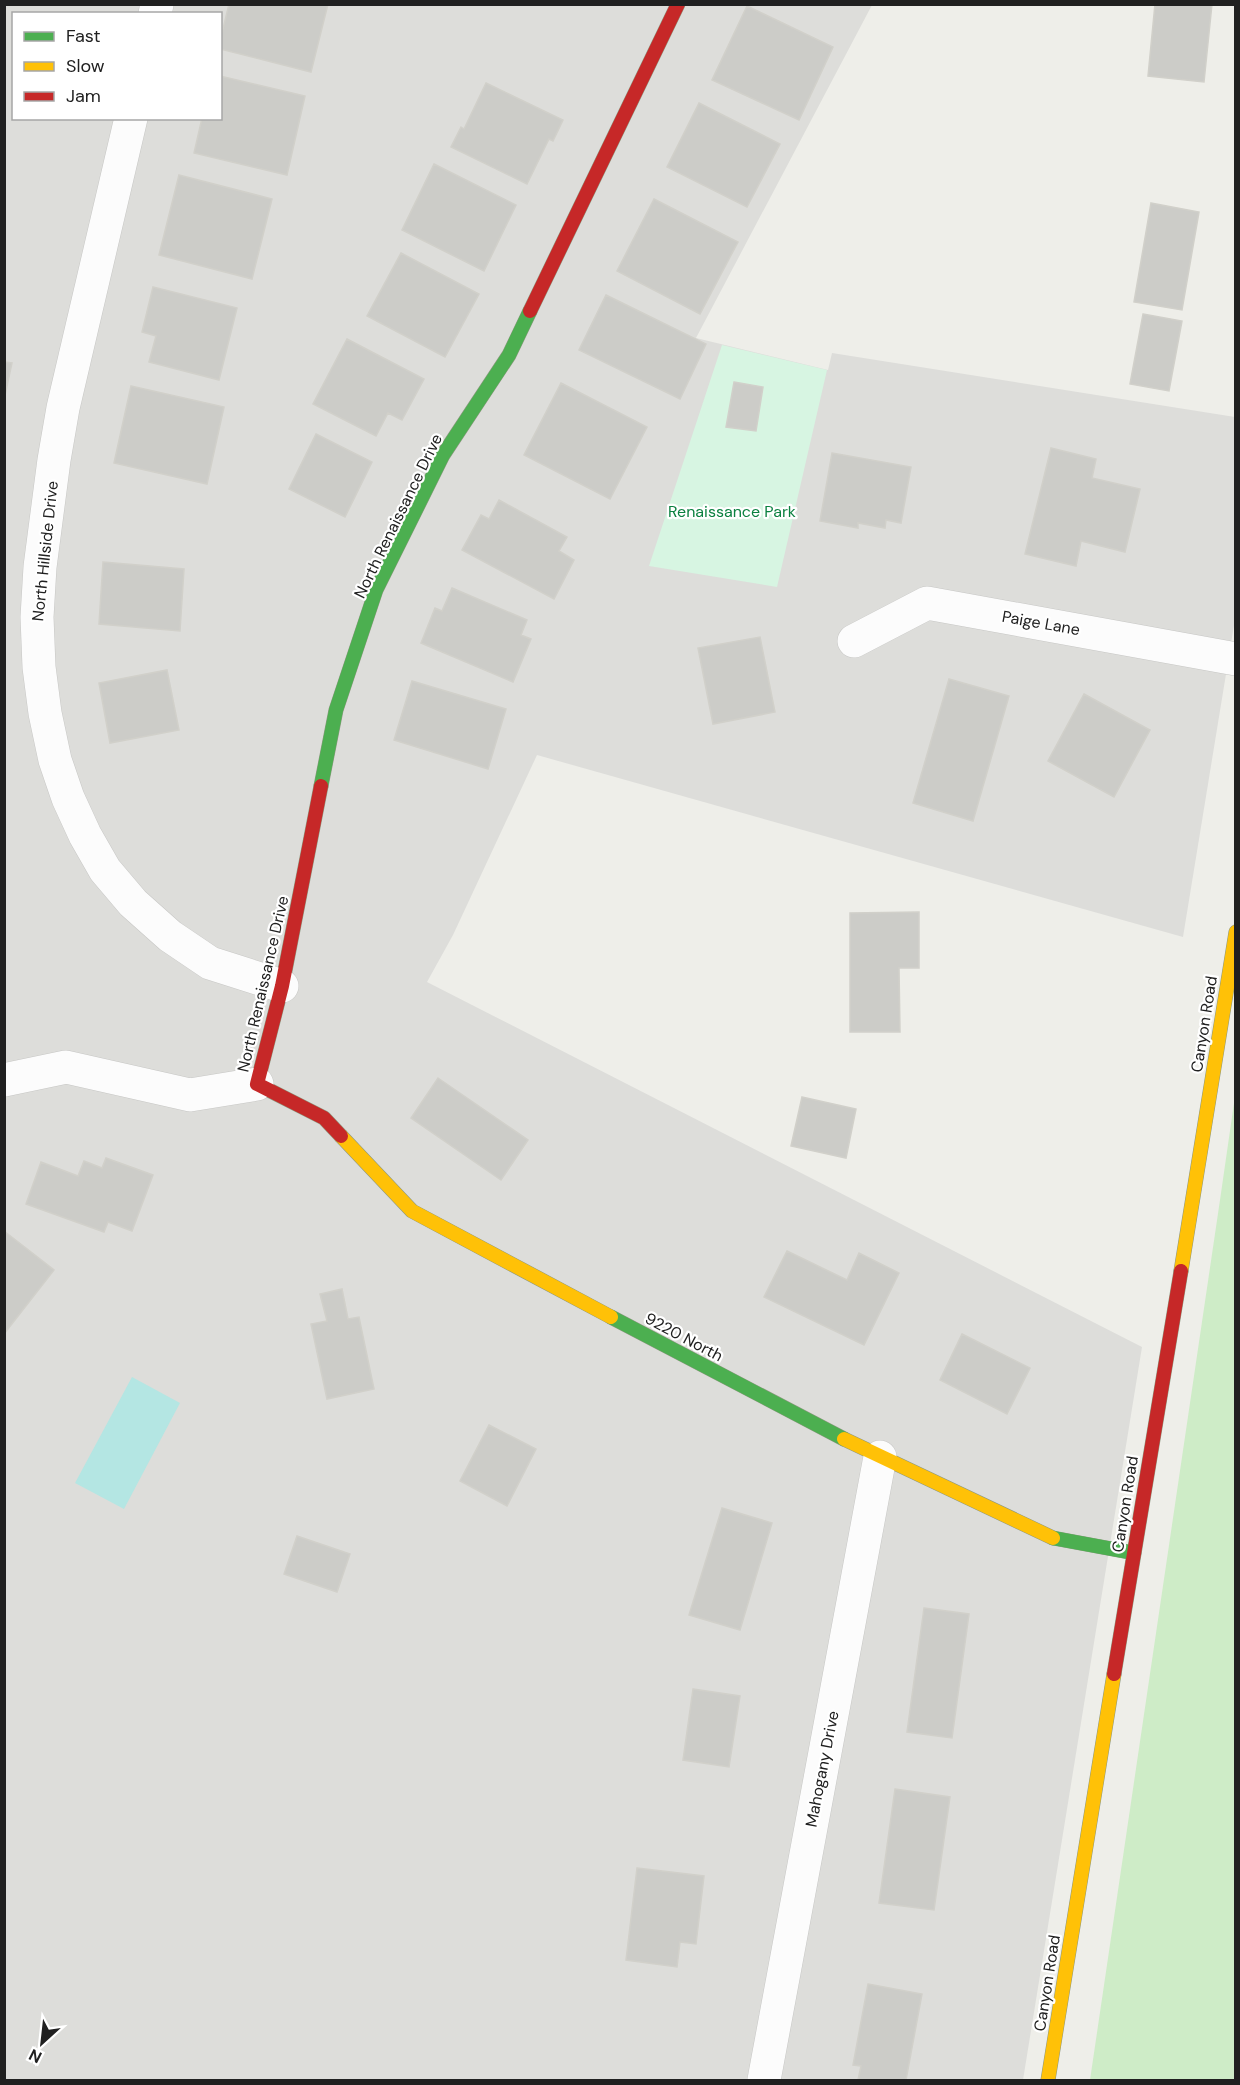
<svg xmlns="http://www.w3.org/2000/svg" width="1240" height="2085" viewBox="0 0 1240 2085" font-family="'DM Sans',sans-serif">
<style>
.residential{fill:#ddddda;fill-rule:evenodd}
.grass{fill:#ceecc7}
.park{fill:#d7f5e2}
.pitch{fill:#b4e6e3}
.building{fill:#ccccc8;stroke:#d1d0ca;stroke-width:1.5}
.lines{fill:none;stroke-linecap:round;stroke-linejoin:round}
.street-casing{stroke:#c7c7c5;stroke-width:34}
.fast-casing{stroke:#8e9980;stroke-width:15}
.slow-casing{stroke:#8e9980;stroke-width:15}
.jam-casing{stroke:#8e9980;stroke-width:15}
.street{stroke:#fcfcfc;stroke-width:33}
.fast{stroke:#4caf50;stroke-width:14}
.slow{stroke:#ffc107;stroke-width:14}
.jam{stroke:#c62828;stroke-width:14}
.labels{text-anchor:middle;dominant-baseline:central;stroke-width:4.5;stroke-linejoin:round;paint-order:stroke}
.park-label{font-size:16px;fill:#0b8140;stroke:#fff}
.street-label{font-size:16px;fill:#202020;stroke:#fff}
</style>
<rect width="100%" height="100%" fill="#eeeee9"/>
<path class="residential" d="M4,5H872L696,338L828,370L832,353L1235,417V619L1183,937L537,755L453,935L427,982L1142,1347L1023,2080H5ZM14,14H220V118H14Z"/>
<path class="grass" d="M1235,1096V2080H1090L1220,1200Z"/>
<path class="park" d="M722,345L827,370L777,587L649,566Z"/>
<path class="pitch" d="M132,1377L180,1403L124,1509L75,1483Z"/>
<path class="building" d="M229,4H328L311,72L220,49V41Z
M1155,4H1212L1204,82L1148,76Z
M747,6L833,47L799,120L712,80Z
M220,76L305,96L287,175L194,153L202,118H220Z
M486,83L563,120L553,141L549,139L527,184L451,147L461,127L464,129Z
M699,103L780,144L747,207L667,167Z
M434,164L516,205L484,271L402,230Z
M179,175L272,199L252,279L159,255Z
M654,199L738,242L700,314L617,271Z
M1151,203L1199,212L1182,310L1134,302Z
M401,253L479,294L445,357L367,316Z
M153,287L237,308L219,380L149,362L156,336L142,332Z
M606,295L706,344L680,399L579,350Z
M1143,314L1182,321L1169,391L1130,384Z
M347,339L424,379L402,420L388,413L376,436L313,404Z
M4,362L12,363L4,400Z
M734,382L763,387L756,431L726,427Z
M561,383L647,427L610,499L524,455Z
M131,386L224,407L207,484L114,463Z
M316,434L372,462L345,517L289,489Z
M1051,448L1096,459L1092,478L1140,489L1125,552L1081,541L1076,566L1025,554Z
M832,453L911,467L901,523L886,520L885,528L858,523V528L820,521Z
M499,500L567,537L559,551L574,560L554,599L462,550L481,515L489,519Z
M103,562L184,569L180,631L99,624Z
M452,588L527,620L521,635L531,639L513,682L421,643L435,608L442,611Z
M760,637L775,712L713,724L698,648Z
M167,670L179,730L110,743L99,683Z
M949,679L1009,696L973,821L913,803Z
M412,681L506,709L488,769L394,740Z
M1084,694L1150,730L1114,797L1048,761Z
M919,912V968H899L900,1032H850V913Z
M438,1078L528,1140L501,1180L411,1118Z
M802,1097L856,1109L846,1158L791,1146Z
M106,1158L153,1175L132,1231L108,1222L104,1232L26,1204L41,1162L78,1176L84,1161L102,1168Z
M4,1231L54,1270L4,1334Z
M787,1251L847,1280L859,1253L899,1273L864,1345L764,1297Z
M342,1289L348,1319L359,1317L374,1389L327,1399L311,1324L327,1321L320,1294Z
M962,1334L1030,1368L1007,1414L940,1380Z
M489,1425L536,1449L507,1506L460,1481Z
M722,1508L772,1523L740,1630L689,1615Z
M297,1536L350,1554L337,1592L284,1574Z
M924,1608L969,1614L952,1738L907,1732Z
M693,1689L740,1696L729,1767L683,1760Z
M895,1789L950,1797L934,1910L879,1903Z
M637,1868L704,1876L696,1944L680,1942L677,1967L626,1960Z
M868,1984L922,1994L906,2080H858L861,2066L853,2065Z"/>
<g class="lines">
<g class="street-casing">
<path id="street" d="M155,14L157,4
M131,118L63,408L54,460L40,567L37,617L39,667L45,713L55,760L68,798L85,835L105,870L133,903L170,936L210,963L282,986
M854,641L927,603L1236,659
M4,1080L66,1067L190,1095L257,1084
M764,2080L880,1457"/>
</g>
<g class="fast-casing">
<path id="fast" d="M321,786L336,710L376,590L443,455L509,355L530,311
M611,1317L844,1439
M1053,1538L1134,1553"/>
</g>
<g class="slow-casing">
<path id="slow" d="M341,1136L412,1211L611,1317
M1181,1271L1236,932
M844,1439L1053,1538
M1048,2080L1114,1674"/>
</g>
<g class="jam-casing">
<path id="jam" d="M530,311L678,4
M321,786L282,986L257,1084L324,1118L341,1136
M1114,1674L1181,1271"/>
</g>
<use href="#street" class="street"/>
<use href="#fast" class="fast"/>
<use href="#slow" class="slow"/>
<use href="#jam" class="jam"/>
</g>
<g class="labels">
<g class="park-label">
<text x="732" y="511">Renaissance Park</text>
</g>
<g class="street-label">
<text transform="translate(398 516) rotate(-64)">North Renaissance Drive</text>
<text transform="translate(45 551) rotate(-84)">North Hillside Drive</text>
<text transform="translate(1041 623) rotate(10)">Paige Lane</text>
<text transform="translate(263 984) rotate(-77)">North Renaissance Drive</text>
<text transform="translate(1204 1024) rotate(-81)">Canyon Road</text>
<text transform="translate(684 1337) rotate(28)">9220 North</text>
<text transform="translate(1125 1504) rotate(-81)">Canyon Road</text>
<text transform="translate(822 1769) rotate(-79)">Mahogany Drive</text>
<text transform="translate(1047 1983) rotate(-81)">Canyon Road</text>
</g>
</g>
<rect width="1240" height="2085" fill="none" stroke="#202020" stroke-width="12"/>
<rect x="12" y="12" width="210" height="108" fill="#ffffff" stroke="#a6a6a6" stroke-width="1.5"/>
<rect x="24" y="32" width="30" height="9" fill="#4caf50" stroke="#a6a6a6" stroke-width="1.5"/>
<text x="66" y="42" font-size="18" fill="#202020">Fast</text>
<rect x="24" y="62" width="30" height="9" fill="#ffc107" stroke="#a6a6a6" stroke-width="1.5"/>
<text x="66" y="72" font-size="18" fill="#202020">Slow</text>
<rect x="24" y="92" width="30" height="9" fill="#c62828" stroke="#a6a6a6" stroke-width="1.5"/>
<text x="66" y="102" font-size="18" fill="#202020">Jam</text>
<g transform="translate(42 2043) rotate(207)" stroke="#ffffff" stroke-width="4.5" paint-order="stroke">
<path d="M0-4.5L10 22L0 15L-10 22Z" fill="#202020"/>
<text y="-9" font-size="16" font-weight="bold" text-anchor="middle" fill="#202020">N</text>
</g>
</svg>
